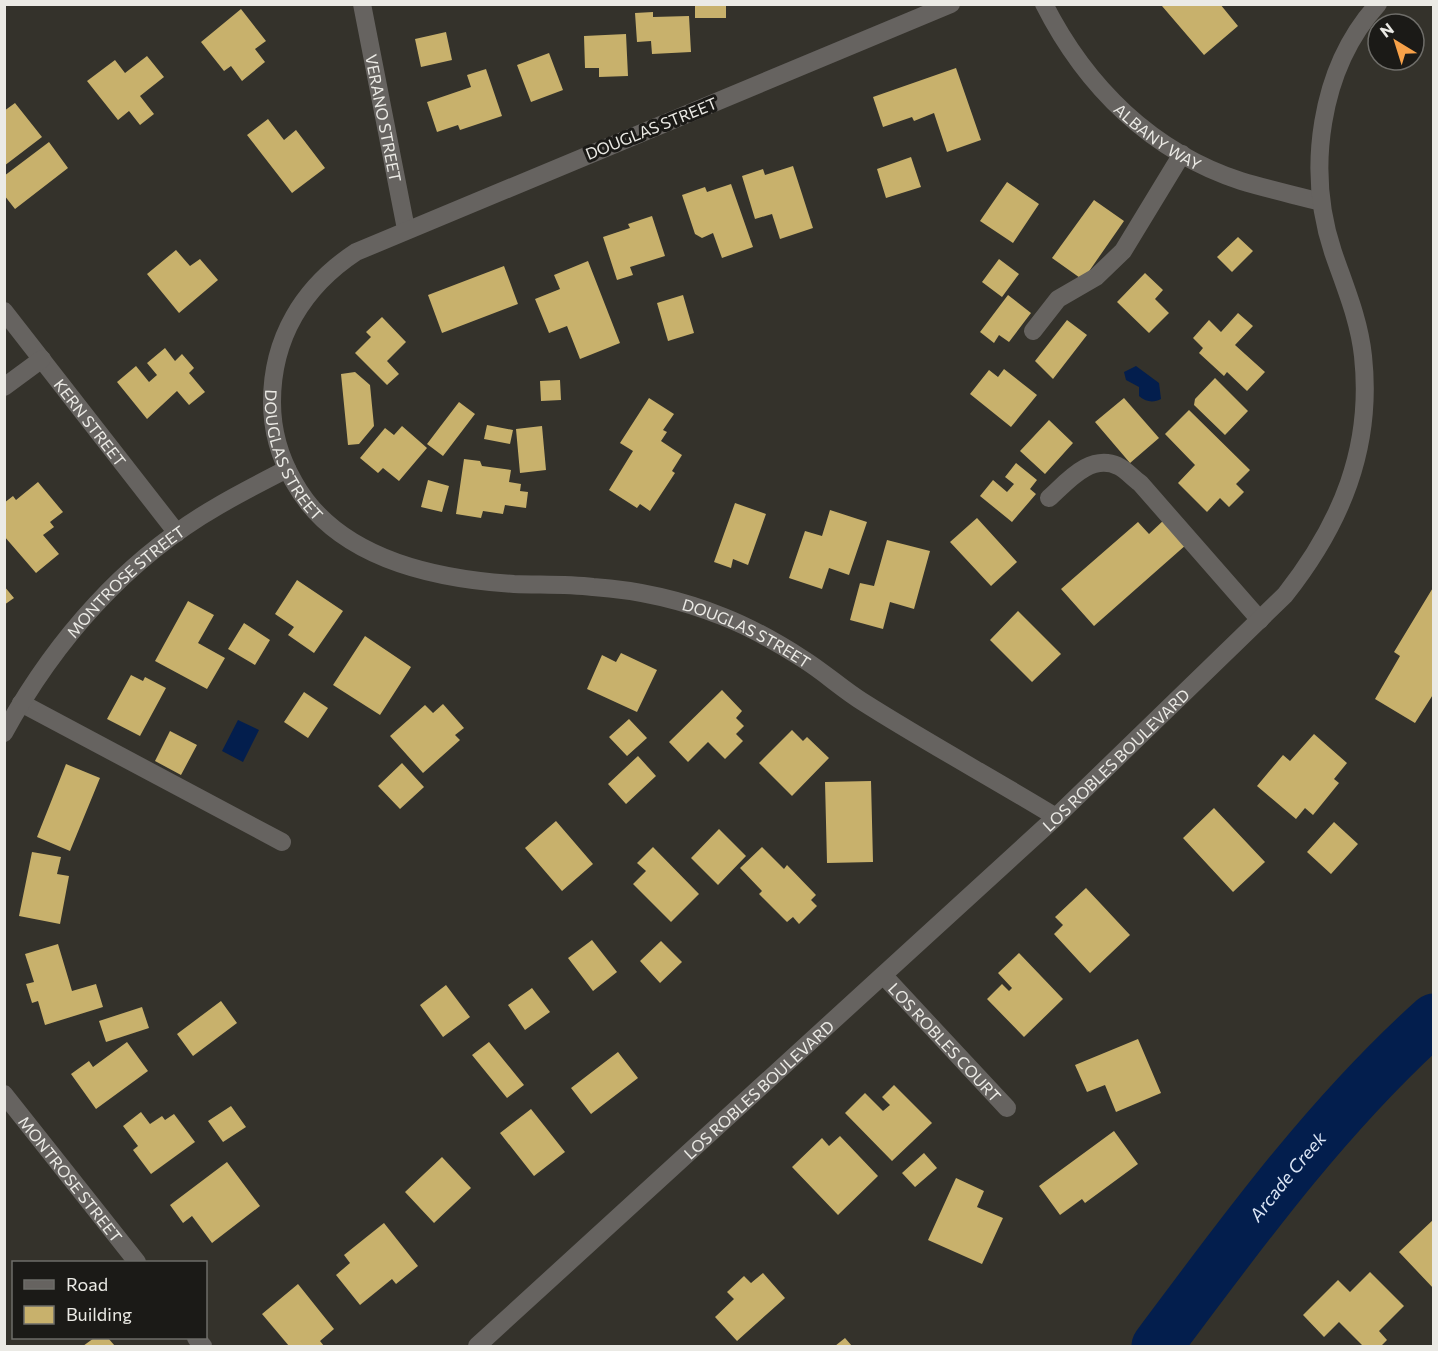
<svg xmlns="http://www.w3.org/2000/svg" width="1438" height="1351" viewBox="0 0 1438 1351" font-family="Commissioner,sans-serif">
<style>
.water{fill:#031e4d}
.lines{fill:none;stroke-linecap:round;stroke-linejoin:round}
.river{stroke:#031e4d;stroke-width:51}
.building{fill:#c8b16c}
.minor{stroke:#666360;stroke-width:18}
.labels{text-anchor:middle;dominant-baseline:central;stroke-width:6;stroke-linejoin:round;paint-order:stroke}
.street-label{font-size:16px;fill:#ebeae5;stroke:#1b1a17}
.water-label{font-size:18px;font-style:italic;fill:#dbe5f5;stroke:#1b1a17}
</style>
<rect width="100%" height="100%" fill="#34322b"/>
<path class="water" d="M1136,366L1159,383L1161,399C1154,403 1145,402 1139,396V387L1126,380L1124,372Z
M238,720L259,730L243,762L222,751Z"/>
<g class="lines">
<path class="river" id="s1" d="M1157,1346C1242,1232 1327,1115 1434,1019"/>
</g>
<path class="building" d="M695,4H726V18H695Z
M1164,4H1220L1238,26L1204,55L1162,6Z
M241,9L266,41L255,49L265,62L242,81L231,66L224,71L201,42Z
M653,12V17L689,16L691,52L652,54L651,41L637,42L635,13Z
M446,32L452,60L421,67L415,39Z
M626,34L628,76L599,77V68H585L584,36Z
M549,53L563,90L531,102L517,65Z
M147,56L164,77L140,96L154,114L140,125L129,111L118,120L87,81L115,60L125,73Z
M956,68L981,140L947,152L934,113L914,121L912,117L883,127L873,97Z
M486,69L502,116L460,130L458,125L437,132L427,102L471,87L467,75Z
M15,103L42,137L4,166V111Z
M268,119L284,140L296,130L325,168L292,193L247,135Z
M49,142L68,168L15,209L4,195V176Z
M911,157L921,187L886,198L877,169Z
M793,166L813,228L780,239L772,214L755,219L742,176L763,169L765,175Z
M1007,182L1039,204L1013,243L980,221Z
M731,184L753,247L722,258L713,233L702,238L695,234L682,195L705,187L707,192Z
M1094,200L1124,221L1083,280L1052,258Z
M652,216L665,256L630,267L633,275L617,280L603,237L630,228L628,224Z
M1238,237L1253,251L1232,272L1217,257Z
M176,250L190,266L200,259L218,280L179,313L147,274Z
M999,259L1019,274L1002,297L982,282Z
M588,261L620,343L580,359L567,326L549,333L535,299L560,289L554,275Z
M504,266L518,304L442,333L428,295Z
M1145,273L1163,290L1155,299L1169,313L1149,333L1117,302Z
M683,295L694,333L668,341L657,303Z
M1008,295L1031,313L1009,342L999,335L994,343L980,332Z
M1238,313L1253,326L1235,345L1265,372L1247,391L1227,372L1224,376L1199,353L1203,348L1193,338L1209,320L1221,332Z
M382,317L406,342L387,361L399,374L387,385L355,353L371,337L366,332Z
M1067,320L1087,335L1053,379L1035,361Z
M165,348L175,361L182,354L194,368L189,373L205,392L189,405L177,391L147,419L117,382L136,366L149,382L157,375L147,363Z
M1004,369L1037,395L1011,427L970,394L989,370L998,377Z
M355,372L370,385L374,426L359,444L348,445L341,374Z
M1215,378L1248,411L1225,435L1194,405L1195,399Z
M560,380L561,400L541,401L540,381Z
M649,398L674,414L663,430L667,432L661,441L682,455L672,471L675,473L650,511L640,504L637,508L609,490L633,451L620,443Z
M1124,398L1159,438L1130,463L1095,422Z
M459,402L475,414L443,456L427,444Z
M1189,410L1250,470L1236,484L1244,492L1229,507L1220,498L1207,512L1178,483L1195,465L1165,434Z
M1049,420L1073,443L1045,474L1020,451Z
M487,425L513,430L510,444L484,439Z
M402,426L427,448L399,481L383,468L378,473L360,458L385,428L394,435Z
M542,426L546,470L520,473L516,429Z
M464,459L480,461L482,466L511,470L509,482L521,484L520,491L528,492L526,508L505,505L503,514L483,511L481,518L456,514Z
M1016,463L1037,480L1030,489L1036,494L1012,522L980,496L993,480L1007,492L1014,484L1005,477Z
M428,480L449,486L442,512L421,507Z
M38,482L63,512L50,522L54,527L43,535L59,554L36,573L4,536V503L13,496L16,500Z
M735,503L766,514L748,565L733,559L731,568L714,562Z
M830,510L867,522L849,575L829,568L822,589L789,578L805,531L822,536Z
M977,518L1017,562L991,586L950,542Z
M1165,519L1187,544L1094,626L1061,589L1138,522L1149,534Z
M887,540L930,551L914,609L890,602L883,629L850,620L860,583L874,586Z
M297,580L343,611L314,653L288,635L294,627L275,614Z
M4,586L14,598L4,605Z
M1434,586V693L1415,723L1375,699L1400,656L1394,652Z
M188,601L214,615L198,643L225,658L207,689L155,661Z
M1018,611L1061,654L1032,682L990,640Z
M244,623L270,640L255,665L228,649Z
M365,636L411,667L380,715L333,685Z
M621,653L657,670L637,712L587,689L602,655L616,662Z
M131,675L143,681L145,677L166,688L140,736L107,719Z
M722,690L742,711L736,718L744,726L736,734L743,741L725,759L708,742L688,762L669,742Z
M304,692L328,708L308,738L284,722Z
M443,704L464,728L455,735L460,740L423,773L390,736L425,705L433,713Z
M629,719L647,738L627,756L609,737Z
M792,730L803,741L807,737L829,758L792,796L759,763Z
M170,731L197,745L181,775L155,761Z
M1314,734L1347,763L1334,779L1339,783L1313,815L1305,808L1296,819L1257,786L1283,755L1290,761Z
M638,756L656,776L626,804L608,784Z
M402,763L424,787L400,809L378,786Z
M66,764L100,778L70,851L37,837Z
M871,781L873,862L827,863L825,782Z
M1214,808L1265,862L1233,892L1183,838Z
M556,821L593,864L562,891L525,848Z
M1334,822L1358,844L1331,874L1307,852Z
M719,829L746,856L718,885L691,858Z
M653,847L699,894L671,922L633,884L646,871L637,863Z
M762,847L784,869L787,865L816,895L811,900L817,906L799,924L793,917L787,922L759,894L762,891L740,868Z
M32,852L61,857L57,874L69,876L60,924L19,916Z
M1086,888L1130,935L1090,973L1054,934L1063,925L1055,917Z
M592,940L617,972L593,991L568,958Z
M661,941L682,962L660,983L640,961Z
M58,944L72,991L96,984L103,1007L45,1025L38,1001L32,1003L26,984L34,982L25,954Z
M1019,953L1063,999L1024,1037L987,999L1002,984L1009,991L1012,988L998,973Z
M446,985L470,1017L443,1037L420,1005Z
M532,988L550,1012L525,1030L508,1005Z
M221,1001L237,1023L193,1056L177,1034Z
M142,1007L149,1028L106,1042L99,1021Z
M1138,1039L1161,1093L1116,1112L1105,1085L1087,1092L1075,1065Z
M127,1042L148,1071L96,1109L71,1074L89,1061L93,1067Z
M489,1042L524,1085L507,1098L472,1055Z
M618,1052L638,1078L591,1114L571,1088Z
M894,1085L932,1123L892,1161L845,1113L865,1093L883,1111L890,1105L882,1097Z
M231,1106L246,1127L223,1142L208,1121Z
M531,1109L565,1152L534,1176L500,1133Z
M141,1112L150,1124L162,1116L165,1120L174,1114L195,1142L151,1174L133,1150L138,1146L123,1126Z
M1114,1131L1138,1164L1085,1203L1082,1199L1060,1215L1039,1186Z
M840,1136L878,1176L838,1215L792,1167L822,1138L829,1146Z
M924,1153L937,1168L915,1187L902,1173Z
M442,1157L471,1188L434,1223L405,1192Z
M227,1162L260,1206L212,1243L192,1216L183,1223L170,1205Z
M956,1178L984,1191L977,1207L1003,1218L982,1264L928,1240Z
M1434,1219V1289L1399,1252Z
M384,1223L418,1266L396,1284L392,1279L360,1305L336,1275L350,1263L344,1255Z
M1370,1272L1404,1306L1379,1331L1387,1340L1381,1346H1363L1339,1322L1324,1337L1303,1315L1338,1280L1350,1292Z
M763,1273L785,1298L737,1341L715,1317L734,1299L727,1292L744,1276L751,1283Z
M298,1284L334,1329L320,1341L324,1346H289L262,1314Z
M94,1338H108L115,1346H83Z
M845,1338L852,1346H835Z"/>
<g class="lines">
<g class="minor">
<path id="s2" d="M362,4L406,229"/>
<path id="s3" d="M951,4L356,252C303,287 272,338 272,402C272,430 280,458 294,482C336,558 433,579 514,584C540,585 567,584 593,587C638,590 682,600 724,617C752,628 778,643 803,659C824,672 842,689 863,702C926,742 992,778 1056,817"/>
<path id="s4" d="M1044,4C1086,87 1152,152 1241,181C1267,189 1295,195 1321,202"/>
<path id="s5" d="M4,311L177,533"/>
<path d="M1033,331L1058,299L1096,277L1123,251L1182,154"/>
<path d="M4,387L42,359"/>
<path d="M1049,498C1067,482 1090,453 1118,466C1125,469 1133,478 1140,483L1260,620"/>
<path d="M21,703L282,842"/>
<path id="s6" d="M4,733C55,640 126,559 218,506C240,493 264,481 287,469"/>
<path id="s7" d="M884,976L1007,1108"/>
<path id="s8" d="M4,1094L137,1262"/>
<path d="M196,1338L203,1346"/>
<path id="s9" d="M477,1346L1056,817L1285,595C1341,524 1373,448 1363,356C1359,319 1345,287 1333,252C1306,171 1319,69 1378,4"/>
</g>
</g>
<g class="labels">
<g class="street-label">
<text stroke="none"><textPath href="#s2" startOffset="116">VERANO STREET</textPath></text>
<text transform="translate(651 128) rotate(-22)">DOUGLAS STREET</text>
<text stroke="none"><textPath href="#s4" startOffset="177">ALBANY WAY</textPath></text>
<text stroke="none"><textPath href="#s5" startOffset="141">KERN STREET</textPath></text>
<text stroke="none"><textPath href="#s3" startOffset="882">DOUGLAS STREET</textPath></text>
<text stroke="none"><textPath href="#s6" startOffset="196">MONTROSE STREET</textPath></text>
<text stroke="none"><textPath href="#s3" startOffset="1402">DOUGLAS STREET</textPath></text>
<text stroke="none"><textPath href="#s9" startOffset="867">LOS ROBLES BOULEVARD</textPath></text>
<text stroke="none"><textPath href="#s7" startOffset="90">LOS ROBLES COURT</textPath></text>
<text stroke="none"><textPath href="#s9" startOffset="381">LOS ROBLES BOULEVARD</textPath></text>
<text stroke="none"><textPath href="#s8" startOffset="108">MONTROSE STREET</textPath></text>
</g>
<g class="water-label">
<text stroke="none"><textPath href="#s1" startOffset="214">Arcade Creek</textPath></text>
</g>
</g>
<rect width="1438" height="1351" fill="none" stroke="#ebeae5" stroke-width="12"/>
<rect x="12" y="1261" width="195" height="78" fill="#1b1a17" stroke="#6e6d69" stroke-width="1.5"/>
<rect x="24" y="1280" width="30" height="9" fill="#666360" stroke="#6e6d69" stroke-width="1.5"/>
<text x="66" y="1291" font-size="18" fill="#ebeae5">Road</text>
<rect x="24" y="1306" width="30" height="18" fill="#c8b16c" stroke="#6e6d69" stroke-width="1.5"/>
<text x="66" y="1321" font-size="18" fill="#ebeae5">Building</text>
<g transform="translate(1396 42) rotate(322)"><circle r="28" fill="#1b1a17" stroke="#6e6d69" stroke-width="1.5"/>
<path d="M0-4.5L10 22L0 15L-10 22Z" fill="#f7a149"/>
<text y="-9" font-size="16" font-weight="bold" text-anchor="middle" fill="#ebeae5">N</text>
</g>
</svg>
